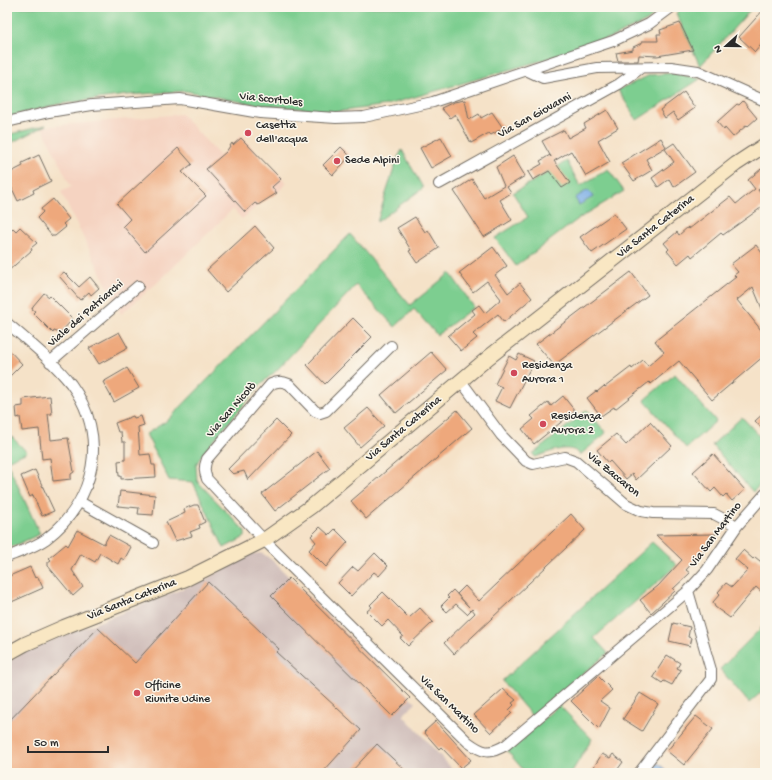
<svg xmlns="http://www.w3.org/2000/svg" width="772" height="780" viewBox="0 0 772 780" font-family="'Gochi Hand',sans-serif">
<style>
.built{fill:#f5d3c1}
.industrial{fill:#d1c0bc}
.green{fill:#7dce90;stroke:#547c5e}
.water{fill:#7aaee7;stroke:#526c89}
.building{fill:#eea87c}
.lines{fill:none;stroke-linecap:round;stroke-linejoin:round}
.street-casing{stroke:#726b62;stroke-width:12}
.secondary-casing{stroke:#726b62;stroke-width:16}
.street{stroke:#fff;stroke-width:10}
.secondary{stroke:#f9e7c3;stroke-width:14}
.poi-dot{fill:#d1495b;stroke:#fbf7ec;stroke-width:1.5}
.labels{text-anchor:middle;dominant-baseline:central;stroke-width:3;stroke-linejoin:round;paint-order:stroke}
.street-label{font-size:12px;fill:#2b2b2b;stroke:#fbf7ec}
.poi-label{font-size:12px;fill:#2b2b2b;stroke:#fbf7ec;text-anchor:start}
</style>
<rect width="100%" height="100%" fill="#fbf7ec"/>
<filter id="ink" filterUnits="userSpaceOnUse"><feTurbulence type="fractalNoise" baseFrequency=".025" numOctaves="2"/><feDisplacementMap in="SourceGraphic" scale="8" xChannelSelector="R" yChannelSelector="G"/><feConvolveMatrix kernelMatrix="1 2 1 2 8 2 1 2 1" color-interpolation-filters="sRGB"/></filter>
<filter id="wash" filterUnits="userSpaceOnUse"><feTurbulence type="fractalNoise" baseFrequency=".012" numOctaves="4" result="noise"/><feDisplacementMap in="SourceGraphic" scale="16" xChannelSelector="R" yChannelSelector="G"/><feGaussianBlur stdDeviation="0.9" result="paint"/><feColorMatrix in="noise" values="0 0 0 0 0 0 0 0 0 0 0 0 0 0 0 0 0 1.4 0 .05"/><feComposite in="paint" operator="in"/></filter>
<g filter="url(#wash)">
<rect width="100%" height="100%" fill="#f5e2c8"/>
<path class="built" d="M181,114L220,156L241,136L271,169L272,168L287,183L276,194L262,202L242,219L233,209L158,282L121,314L61,192L71,187L42,127Z"/>
<path class="industrial" d="M262,553L272,560L416,703L403,715L456,773H7V662L30,649L205,580L251,554Z"/>
<path class="green" d="M7,7H664L647,21L612,37L550,58L387,105L336,112L253,104L186,91L127,95L59,104L7,117Z
M683,7H753L700,66L676,13Z
M674,73L700,79L637,120L618,90L650,75Z
M46,125L11,143L7,141V135Z
M402,150L423,188L377,222L397,159Z
M567,161L580,186L608,169L624,191L578,219L516,266L495,238L528,217L513,193Z
M350,234L410,305L450,273L474,307L437,335L414,309L395,327L356,285L276,371L262,383L201,456L196,465L197,481L245,531V537L224,548L193,482L169,480L146,434L168,420Z
M675,374L716,421L686,448L644,400Z
M587,410L606,433L580,455C570,442 548,453 535,457L533,454Z
M742,417L765,442V480L753,492L712,445Z
M7,432L27,452L7,461Z
M7,462L40,534L7,549Z
M652,542L677,565L594,638L608,653L532,716L502,681Z
M765,624V689L749,703L720,669Z
M559,705L592,739L571,773H526L507,751Z"/>
<path class="water" d="M588,190L593,197L579,205L575,198Z
M658,763L666,770L664,773H650Z"/>
<g id="blocks">
<path class="building" d="M765,8V40L755,52L739,37Z
M680,23L693,50L657,56L639,55L638,61H618L616,53L633,50V47L642,43V41H658L657,34H661L660,30Z
M684,92L695,108L678,120L673,112L665,118L660,110Z
M465,100L469,120L479,114L481,118L492,112L503,128L491,135L489,133L471,143L455,114L450,118L441,108L454,102Z
M743,101L757,118L748,126L747,125L733,137L725,128L724,130L717,122L737,104L739,105Z
M607,110L618,128L598,140L610,162L586,176L571,151L554,161L570,183L562,188L549,171L533,180L528,172L542,164L540,161L550,155L551,157L542,141L564,130L568,138L586,128L584,124Z
M441,137L452,156L431,168L420,148Z
M241,138L281,179L272,187L277,193L258,205L255,203L245,212L206,169L226,152L232,143L233,145Z
M661,138L666,147L646,159L652,170L634,181L621,163Z
M674,143L695,172L674,187L669,179L658,187L652,178L674,162L665,149Z
M341,147L350,156L333,175L323,165Z
M178,148L192,164L182,172L206,196L145,252L123,226L130,219L117,204Z
M39,155L51,181L33,190L34,193L18,201L7,178V174L23,166L22,163Z
M513,156L525,176L507,187L511,193L500,200L512,220L484,237L454,191L472,179L484,198L504,186L496,167Z
M761,169L765,173V184L758,190L765,199V205L723,235L721,233L692,257L690,254L678,264L667,251L669,249L664,243L677,232L679,235L688,227L689,229L730,197L736,204L755,189L748,180Z
M53,199L69,219L63,224L66,227L55,236H52L37,218L43,212L41,209Z
M614,213L626,229L592,253L580,237Z
M415,217L425,232L428,230L439,248L417,263L409,251L411,250L397,228Z
M255,226L274,248L226,292L207,270Z
M20,227L37,243L31,248L32,250L7,272V235L13,228L16,231Z
M756,245L765,257V316L753,287L737,300L765,335V355L712,400L679,361L651,384L649,382L615,409L614,407L601,416L587,398L596,391L597,392L604,386L605,387L631,367L632,369L643,360L648,366L664,352L655,341L736,277L734,275L738,272L731,264Z
M493,247L507,266L495,275L508,293L520,283L532,298L504,322L498,314L473,334L477,338L461,351L448,336L475,314L472,310L479,305L485,313L501,299L487,281L473,292L459,273Z
M64,272L79,287L90,277L99,288L91,295L89,292L80,300L59,276Z
M631,272L648,295L554,365L536,344Z
M44,293L49,297L50,296L73,319L60,333L54,331L53,333L33,313L35,311L32,309L33,306Z
M353,318L372,337L325,384L307,365Z
M119,332L128,348L99,364L89,348Z
M7,348L22,364L7,379Z
M431,352L447,370L396,413L381,395Z
M519,354L534,361L510,408L495,401L502,387L495,384L509,356L516,360Z
M127,368L139,388L114,402L103,382Z
M50,396L52,414H48L51,440L68,438L74,472L71,474V479L53,481L50,458L42,459L39,429L22,431L20,417L17,418L16,407L23,406V399Z
M563,396L575,411L534,444L522,429L534,419L531,416L548,402L551,406Z
M368,408L384,426L360,447L344,428Z
M457,410L472,428L366,519L351,501Z
M765,412V432L755,421Z
M133,416L134,418L141,416L144,425L138,427L140,455L150,454L152,465H155L156,477L121,479V476H119L118,461L125,460V442H122L121,432H118L115,423Z
M276,420L291,435L248,480L244,471L233,474L228,469Z
M650,422L672,446L636,480L632,474L626,479L610,461L608,463L597,450L616,434L626,445Z
M317,451L330,468L275,511L262,494Z
M713,454L745,490L732,501L726,494L723,497L715,488L711,492L693,472Z
M35,470L54,511L42,516L33,495L30,497L21,476Z
M120,491L155,495L153,515L138,514L139,508L118,506Z
M194,505H198L205,522L199,525L200,528L190,532L192,536L175,541L166,522L185,513L184,509Z
M571,514L585,530L454,654L444,643L475,613L472,609L467,614L456,604L447,612L441,606L449,598L447,596L453,590L469,607L457,594L465,586L479,601Z
M320,527L329,535L335,529L348,542L326,567L309,550L316,542L311,536Z
M77,530L104,544L109,535L131,547L124,560L121,558L118,564L100,553L95,562L81,554L72,570L83,587L73,596L48,566V562L51,560L49,558L66,544L68,546Z
M716,534L702,548L704,550L686,570L690,573L673,589L675,591L651,613L640,600L658,586L682,560L656,535Z
M743,550L753,559L755,557L765,565V595L756,587L730,618L715,607L713,602L720,594L718,592L726,583L732,587L748,570L735,559Z
M375,553L388,566L379,576L374,572L351,596L338,583L353,567L358,571Z
M30,567L35,578L38,577L43,588L7,604V577Z
M289,578L410,698L392,716L271,596Z
M208,582L279,649L276,652L361,730L322,773H7V723L98,628L135,663Z
M383,592L409,618L420,608L433,622L408,646L400,638L403,636L388,620L382,626L367,611L372,607L370,605Z
M673,623L690,627L688,637L692,638L690,646L669,641Z
M667,655L680,663L677,668L681,670L672,685L664,681L662,683L653,677Z
M598,676L612,690L600,701L610,708L599,729L571,701Z
M503,689L516,700L512,703L514,705L509,710L512,713L491,733L474,715Z
M640,693L658,704L642,731L623,719Z
M696,716L713,729L684,765L667,751Z
M436,721L471,760L461,768L441,747L439,749L424,732Z
M377,744L408,773H350Z
M602,754L610,758L613,754L623,762L615,773H590Z"/>
</g>
</g>
<g filter="url(#ink)">
<use href="#blocks" fill-opacity="0" stroke="#726b62" stroke-width="1"/>
<g class="lines">
<g class="street-casing">
<path id="street" d="M528,71L543,78L597,68L671,67L698,71L765,101
M7,122L49,112L92,105L180,99L260,113L336,118L364,117L433,102L613,41L649,24L672,7
M439,184L619,84L641,68
M7,323C29,342 53,361 71,384C109,436 96,501 46,539C35,547 19,552 7,557
M391,346L326,411L320,413L315,411L289,384C282,381 278,381 271,384L207,459C204,467 204,471 207,479L264,540L468,742C483,753 489,755 506,745L688,591L707,570L737,526L765,494
M50,362L138,286
M461,381L501,435L526,461L533,464L565,457L576,461L626,504L641,511L653,513L714,514L737,526
M80,502L153,543
M639,773L711,679V670L688,591"/>
</g>
<g class="secondary-casing">
<path id="secondary" d="M7,654L25,644L64,627L188,578L264,540L312,506L489,357L736,164L765,145"/>
</g>
<use href="#street" class="street"/>
<use href="#secondary" class="secondary"/>
</g>
</g>
<g class="poi-dot">
<circle cx="248" cy="133" r="4"/>
<circle cx="337" cy="161" r="4"/>
<circle cx="514" cy="373" r="4"/>
<circle cx="543" cy="424" r="4"/>
<circle cx="137" cy="693" r="4"/>
</g>
<g class="labels">
<g class="street-label">
<text transform="translate(271 100) rotate(6)">Via Scortoles</text>
<text transform="translate(535 116) rotate(-29)">Via San Giovanni</text>
<text transform="translate(656 227) rotate(-38)">Via Santa Caterina</text>
<text transform="translate(86 314) rotate(-41)">Viale dei Patriarchi</text>
<text transform="translate(232 410) rotate(-49)">Via San Nicolò</text>
<text transform="translate(404 429) rotate(-40)">Via Santa Caterina</text>
<text transform="translate(613 475) rotate(39)">Via Zaccaron</text>
<text transform="translate(716 535) rotate(-53)">Via San Martino</text>
<text transform="translate(132 600) rotate(-22)">Via Santa Caterina</text>
<text transform="translate(449 705) rotate(44)">Via San Martino</text>
</g>
<g class="poi-label">
<text x="256" y="126">Casetta<tspan x="256" dy="14">dell'acqua</tspan></text>
<text x="345" y="161">Sede Alpini</text>
<text x="522" y="366">Residenza<tspan x="522" dy="14">Aurora 1</tspan></text>
<text x="551" y="417">Residenza<tspan x="551" dy="14">Aurora 2</tspan></text>
<text x="145" y="686">Officine<tspan x="145" dy="14">Riunite Udine</tspan></text>
</g>
</g>
<rect width="772" height="780" fill="none" stroke="#fbf7ec" stroke-width="24"/>
<g transform="translate(726 46) rotate(249)" stroke="#fbf7ec" stroke-width="3" paint-order="stroke">
<path d="M0-3L7 15L0 10L-7 15Z" fill="#2b2b2b"/>
<text y="-6" font-size="11" font-weight="bold" text-anchor="middle" fill="#2b2b2b">N</text>
</g>
<path d="M28 746v6h80v-6" fill="none" stroke="#2b2b2b" stroke-width="2"/>
<text x="34" y="746" font-size="12" fill="#2b2b2b" stroke="#fbf7ec" stroke-width="3" paint-order="stroke">50 m</text>
</svg>
